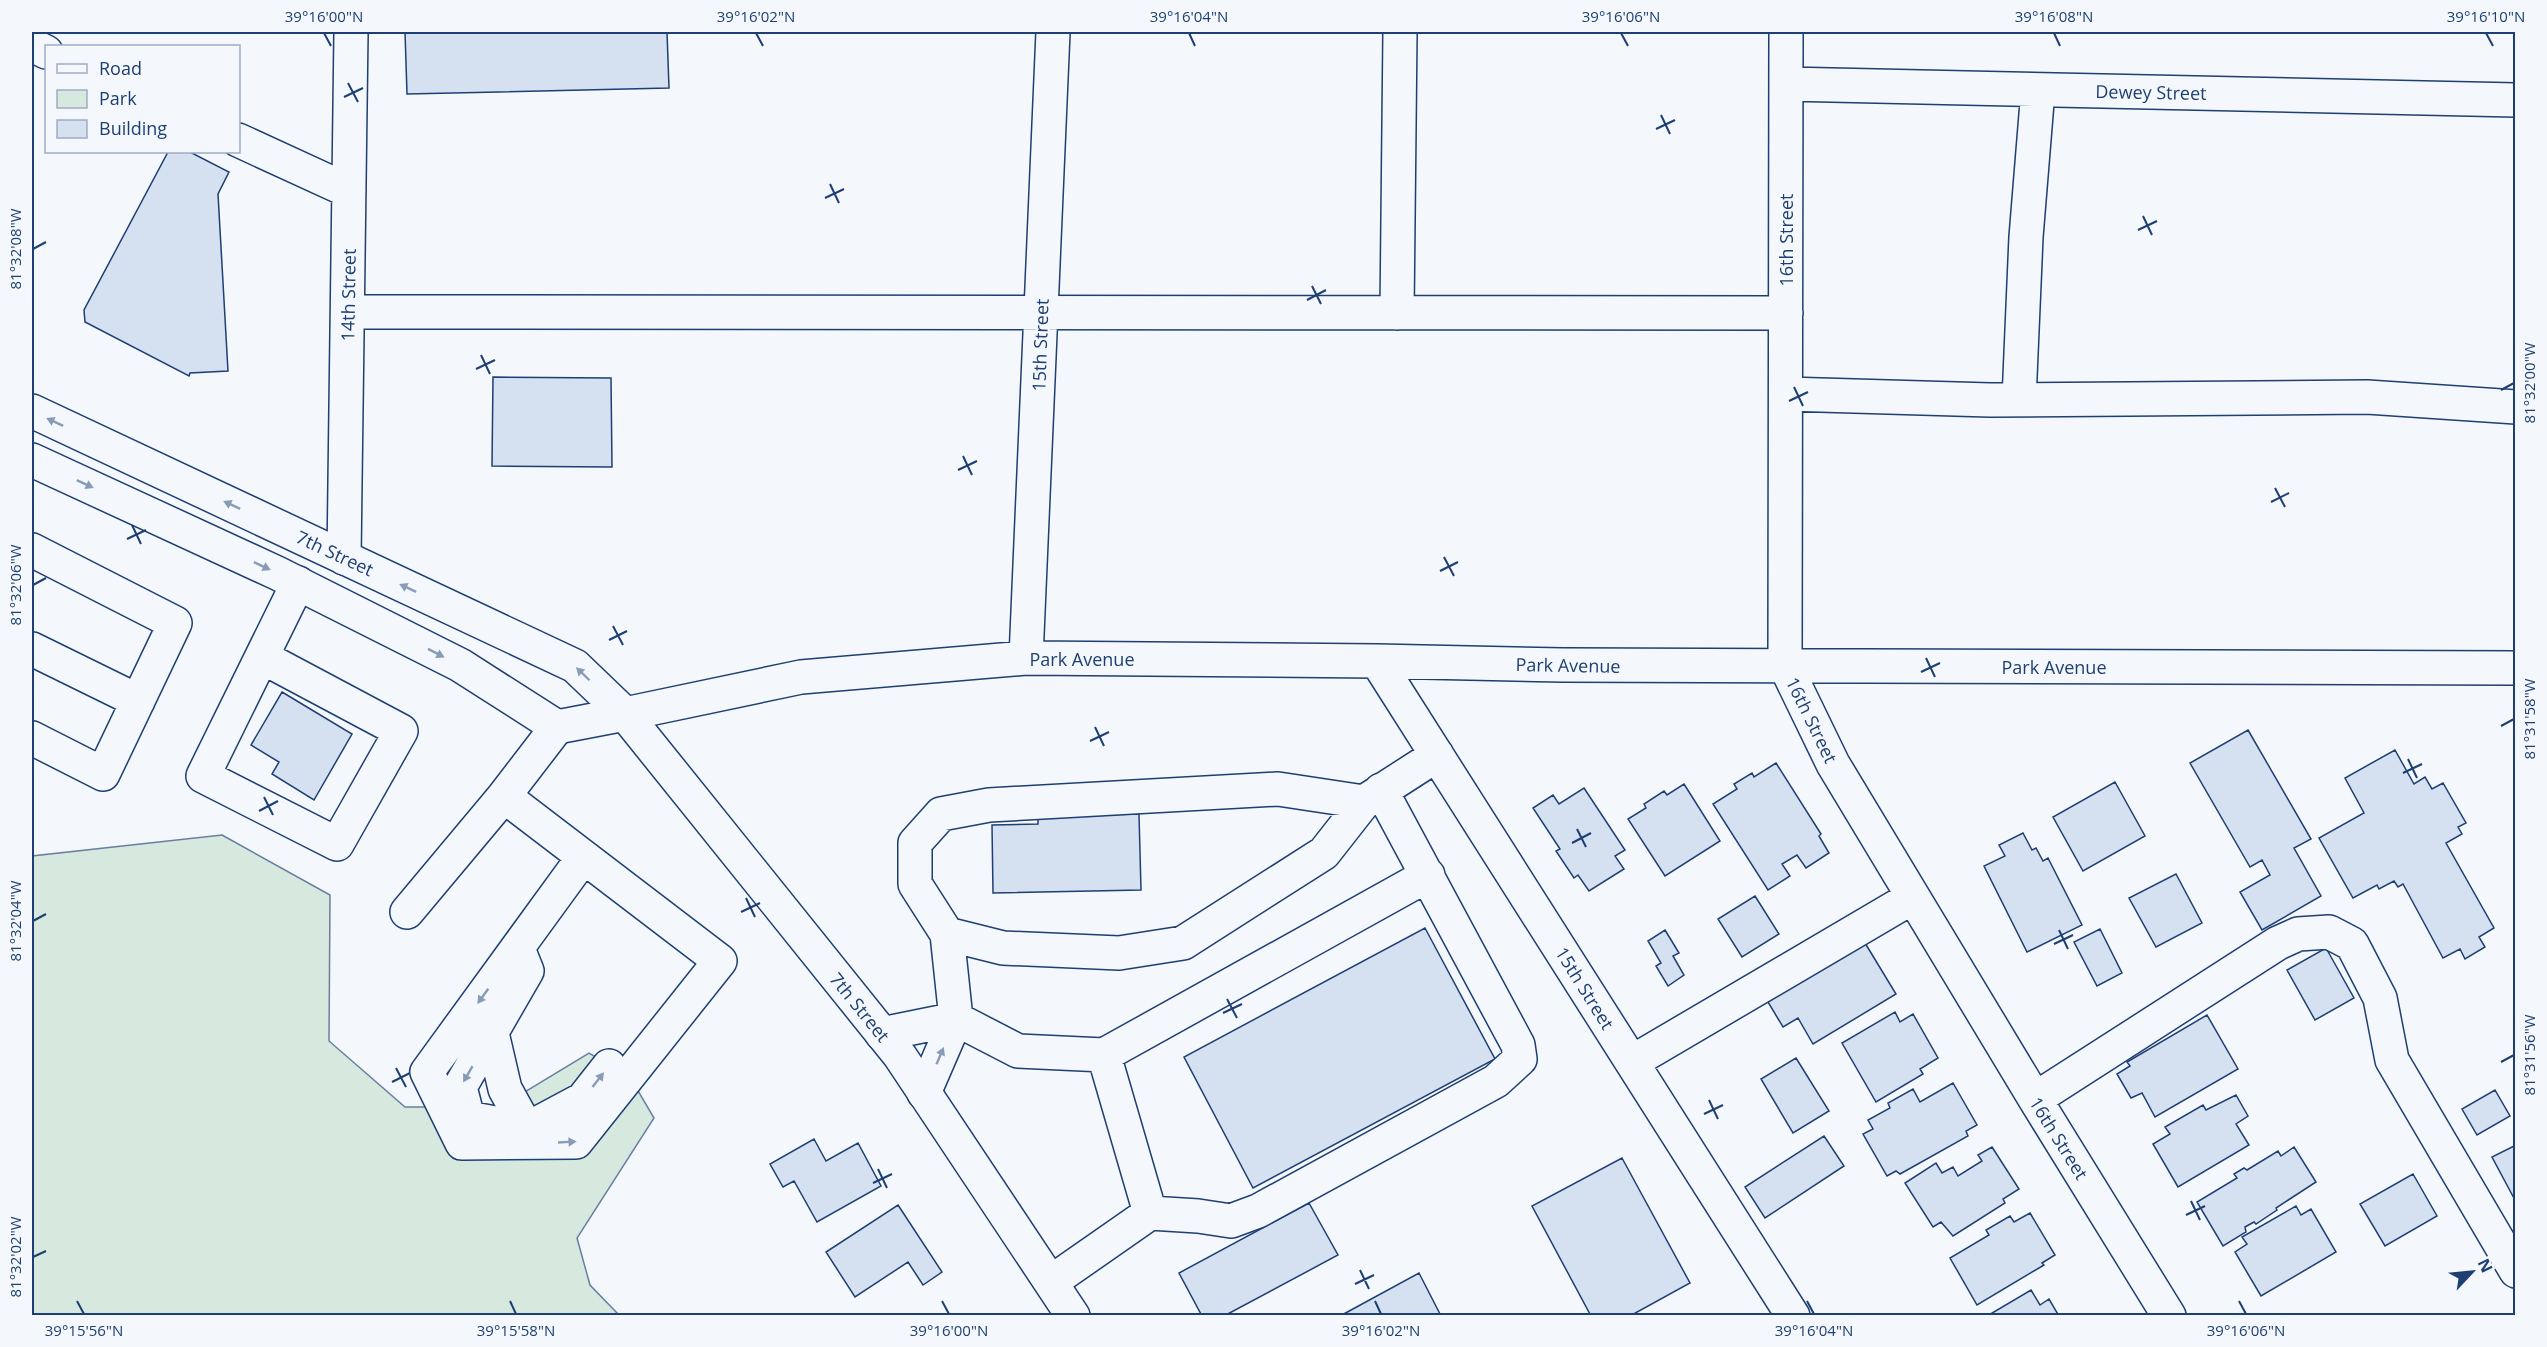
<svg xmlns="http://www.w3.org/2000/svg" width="2547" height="1347" viewBox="0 0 2547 1347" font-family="'Open Sans',sans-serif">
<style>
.green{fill:#d7e8df;stroke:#687fa3;stroke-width:1.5}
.building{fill:#d5e0f0;stroke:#1d3f73;stroke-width:1.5}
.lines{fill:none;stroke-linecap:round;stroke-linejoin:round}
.minor-casing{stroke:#1d3f73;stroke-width:36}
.major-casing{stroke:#1d3f73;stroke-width:36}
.minor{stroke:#f4f7fb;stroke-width:33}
.major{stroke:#f4f7fb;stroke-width:33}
.oneway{fill:#889bb7}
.ticks{fill:none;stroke:#1d3f73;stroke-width:2}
.labels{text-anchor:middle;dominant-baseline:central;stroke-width:4.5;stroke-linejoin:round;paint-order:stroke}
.street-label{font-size:18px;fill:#1d3f73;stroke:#f4f7fb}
.neatline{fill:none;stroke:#1d3f73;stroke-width:2}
.ticks-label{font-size:15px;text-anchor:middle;fill:#1d3f73}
</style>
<rect width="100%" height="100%" fill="#f4f7fb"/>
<path class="green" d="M222,835L330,895L329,1041L405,1107H500L589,1053L630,1077L654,1118L577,1238L590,1285L619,1315H32V856Z"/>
<path class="building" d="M405,32H667L669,88L407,94Z
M168,152H190L229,172L218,194L228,371L190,373L189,376L85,322L84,310Z
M493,377L611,378L612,467L492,466Z
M282,692L352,734L314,800L272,774L279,762L251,745Z
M2248,730L2311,839L2294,848L2321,896L2262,930L2240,892L2270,875L2262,860L2250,867L2190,763Z
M2395,750L2414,784L2425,777L2432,789L2443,783L2466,823L2458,827L2462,834L2446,843L2494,928L2479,937L2485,947L2465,959L2460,949L2443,958L2403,884L2398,887L2394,881L2379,889L2377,885L2353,898L2319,838L2364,813L2345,778Z
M1776,763L1821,834L1819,836L1829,853L1806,868L1797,855L1782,864L1790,876L1768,890L1713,804L1737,789L1734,784L1752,773L1754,777Z
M2115,782L2145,836L2083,871L2053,817Z
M1684,784L1720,841L1665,876L1628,819L1646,808L1644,804L1664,791L1667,795Z
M1584,788L1625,850L1615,856L1624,869L1589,891L1578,875L1574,878L1556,851L1560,849L1533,808L1553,795L1559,804Z
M1139,814L1141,890L993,893L992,825L1038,824V816Z
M2023,833L2032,850L2036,848L2043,861L2048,858L2082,925L2027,952L1984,866L2005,856L1999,845Z
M2176,874L2202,923L2156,947L2129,898Z
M1755,896L1779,934L1742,957L1718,919Z
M1425,928L1495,1059L1253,1188L1184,1057Z
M2100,929L2122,973L2097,986L2074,942Z
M1665,930L1679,953L1673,956L1684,975L1668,986L1656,966L1661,963L1648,941Z
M1862,938L1896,994L1813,1044L1798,1018L1783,1027L1765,997Z
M2326,948L2354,998L2315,1020L2287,970Z
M1895,1012L1900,1022L1913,1014L1938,1058L1920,1069L1923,1074L1876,1102L1842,1043Z
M2207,1015L2238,1069L2155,1117L2142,1093L2131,1098L2117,1074L2130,1066L2127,1062Z
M1796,1058L1829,1111L1793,1133L1761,1079Z
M1953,1083L1977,1125L1966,1131L1968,1136L1900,1174L1896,1171L1887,1176L1863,1134L1873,1129L1868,1120L1890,1108L1888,1103L1913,1089L1920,1102Z
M2495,1090L2510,1116L2477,1135L2462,1109Z
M2236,1095L2248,1116L2236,1124L2249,1145L2178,1187L2153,1144L2170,1134L2165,1127L2203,1105L2206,1110Z
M1824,1136L1844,1166L1765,1218L1745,1187Z
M814,1139L826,1161L858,1143L881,1186L817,1222L794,1181L783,1187L770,1164Z
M2516,1145V1202L2492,1157Z
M1992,1147L2019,1189L2003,1199L2005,1203L1953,1236L1941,1222L1933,1227L1905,1183L1936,1163L1942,1173L1953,1167L1958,1176L1982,1161L1978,1155Z
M2294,1147L2316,1182L2276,1208L2277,1210L2256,1224L2254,1222L2245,1227L2246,1232L2223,1246L2197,1202L2237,1178L2234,1174L2244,1168L2247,1170L2278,1151L2281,1156Z
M1622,1158L1690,1283L1630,1316H1591L1532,1206Z
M2413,1174L2437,1216L2385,1246L2360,1204Z
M1309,1203L1338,1255L1224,1316H1202L1179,1273Z
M898,1205L942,1272L923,1285L908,1262L855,1297L826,1252Z
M2296,1206L2301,1215L2311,1209L2336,1252L2261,1296L2235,1252L2247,1244L2242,1237Z
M2030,1213L2055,1255L2042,1263L2044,1265L1977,1305L1950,1258L1989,1235L1986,1230L2010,1216L2014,1222Z
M1419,1273L1441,1316H1340Z
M2031,1290L2040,1305L2049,1299L2059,1316H1987Z"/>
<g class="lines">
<g class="minor-casing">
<path id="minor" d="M1786,32L1785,665L1833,764L2035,1099L2169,1316
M32,45L46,52
M1786,84L2516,100
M238,140L349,191
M348,312L1786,313
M1397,313L1400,32
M1786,394L1990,400L2367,397L2516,407
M2019,400L2026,237L2038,90
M32,550L175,623L103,774L32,738
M344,558L351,32
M32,649L138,701
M262,657L401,731L337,844L203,776L298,583
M1026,658L1053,32
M1377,661L1793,1316
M625,714L801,677L1026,658L1377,661L1563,665L2516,668
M504,796L720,961L576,1142L462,1143L427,1072L582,859
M1364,802L1278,789L989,805L941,814L915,843V884L947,934L1003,948L1119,953L1183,943L1324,853L1364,802L1437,755
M407,912L504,796L557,727
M947,934L956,1019L1018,1051L1104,1055
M519,951L527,971L460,1087L468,1118L527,1129L583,1099L609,1066
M492,1033L505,1089L527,1129
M882,1034L956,1019
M1632,1062L1913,897
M924,1093L956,1019
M2035,1099L2278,943L2298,934L2329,932L2352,944L2380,998L2392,1060L2516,1271
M1150,1213L1104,1055L1428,875
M1051,1282L1150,1213L1198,1216L1231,1221L1258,1211L1496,1081L1520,1059L1518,1045L1381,790"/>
</g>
<g class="major-casing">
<path id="major" d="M32,411L575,666L625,714L900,1056L1073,1316
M32,460L277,573L460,665L557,727L625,714"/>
</g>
<use href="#minor" class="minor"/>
<use href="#major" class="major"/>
</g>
<defs><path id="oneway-solid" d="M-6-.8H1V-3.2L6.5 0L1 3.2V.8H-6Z" transform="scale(1.5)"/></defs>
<g class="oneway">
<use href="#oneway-solid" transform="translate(55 422) rotate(-155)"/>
<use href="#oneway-solid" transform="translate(85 484) rotate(25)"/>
<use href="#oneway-solid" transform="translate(232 505) rotate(-155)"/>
<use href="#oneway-solid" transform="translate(262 566) rotate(25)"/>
<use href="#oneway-solid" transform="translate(408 588) rotate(-155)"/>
<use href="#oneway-solid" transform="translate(436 653) rotate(27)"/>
<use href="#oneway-solid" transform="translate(583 674) rotate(-136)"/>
<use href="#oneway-solid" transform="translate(483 996) rotate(126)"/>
<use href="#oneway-solid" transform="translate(940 1056) rotate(-67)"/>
<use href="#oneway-solid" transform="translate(468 1074) rotate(120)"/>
<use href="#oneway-solid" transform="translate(598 1080) rotate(-52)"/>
<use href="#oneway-solid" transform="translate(567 1142) rotate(-3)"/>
</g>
<path class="ticks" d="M324,33L331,46M756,33L763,46M1189,33L1195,46M1621,33L1628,46M2054,33L2060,46M2486,33L2493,46M348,83L358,102M344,97L363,88M1661,115L1670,134M1656,129L1675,120M830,184L839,203M825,198L844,189M2143,216L2152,235M2138,230L2157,221M33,249L46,242M1312,286L1321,304M1307,300L1326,290M481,355L490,374M476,369L495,360M1794,387L1803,406M2501,390L2514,383M1789,401L1808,392M963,456L972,475M958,470L977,461M2275,488L2285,507M2271,502L2289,493M132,525L141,544M127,539L146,530M1444,557L1454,576M1440,571L1458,562M33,585L46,578M613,626L623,645M609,640L627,631M1926,658L1935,677M1921,672L1940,663M2501,726L2514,719M1095,727L1104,746M1090,741L1109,732M2408,759L2417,778M2403,773L2422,764M264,797L273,815M259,811L278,801M1577,829L1586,847M1572,843L1591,833M746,898L755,917M741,912L760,903M33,921L46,914M2059,930L2068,949M2054,944L2073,935M1227,999L1237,1018M1223,1013L1242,1004M2501,1062L2514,1055M396,1068L406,1087M392,1082L410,1073M1709,1100L1718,1119M1704,1114L1723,1105M878,1169L887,1188M873,1183L892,1174M2191,1201L2200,1220M2186,1215L2205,1206M33,1257L46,1251M1360,1270L1369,1289M1355,1284L1374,1275M77,1301L84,1314M510,1301L516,1314M942,1301L949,1314M1375,1301L1381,1314M1807,1301L1814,1314M2239,1301L2246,1314"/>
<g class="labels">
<g class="street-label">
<text transform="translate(2151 92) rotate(1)">Dewey Street</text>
<text transform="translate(1786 240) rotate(-90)">16th Street</text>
<text transform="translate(348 295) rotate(-89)">14th Street</text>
<text transform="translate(1040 345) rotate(-88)">15th Street</text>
<text transform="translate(335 553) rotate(25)">7th Street</text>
<text x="1082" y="659">Park Avenue</text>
<text transform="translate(1568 665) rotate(1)">Park Avenue</text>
<text x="2054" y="667">Park Avenue</text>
<text transform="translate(1812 720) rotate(64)">16th Street</text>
<text transform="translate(1585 988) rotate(58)">15th Street</text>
<text transform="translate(860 1007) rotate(51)">7th Street</text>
<text transform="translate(2059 1138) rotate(58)">16th Street</text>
</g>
</g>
<rect width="2547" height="1347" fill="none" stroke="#f4f7fb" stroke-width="66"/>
<rect x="45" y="45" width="195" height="108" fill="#f4f7fb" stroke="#9eadc5" stroke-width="1.5"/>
<rect x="57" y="64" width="30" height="9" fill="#f4f7fb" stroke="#9eadc5" stroke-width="1.5"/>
<text x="99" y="75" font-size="18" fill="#1d3f73">Road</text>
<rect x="57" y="90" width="30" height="18" fill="#d7e8df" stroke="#9eadc5" stroke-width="1.5"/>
<text x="99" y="105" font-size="18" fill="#1d3f73">Park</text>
<rect x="57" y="120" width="30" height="18" fill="#d5e0f0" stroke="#9eadc5" stroke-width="1.5"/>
<text x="99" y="135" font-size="18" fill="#1d3f73">Building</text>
<g transform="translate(2472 1272) rotate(64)" stroke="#f4f7fb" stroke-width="4.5" paint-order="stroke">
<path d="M0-4.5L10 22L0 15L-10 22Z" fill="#1d3f73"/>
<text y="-9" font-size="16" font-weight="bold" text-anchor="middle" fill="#1d3f73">N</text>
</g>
<rect x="33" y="33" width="2481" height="1281" class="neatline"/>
<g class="ticks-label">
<text x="324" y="22">39°16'00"N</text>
<text x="756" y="22">39°16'02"N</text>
<text x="1189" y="22">39°16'04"N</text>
<text x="1621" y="22">39°16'06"N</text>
<text x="2054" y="22">39°16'08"N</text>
<text x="2486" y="22">39°16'10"N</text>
<text transform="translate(16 249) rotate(-90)" y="5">81°32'08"W</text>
<text transform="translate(2530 383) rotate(-90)" y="5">81°32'00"W</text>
<text transform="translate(16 585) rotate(-90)" y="5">81°32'06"W</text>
<text transform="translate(2530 719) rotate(-90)" y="5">81°31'58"W</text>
<text transform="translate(16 921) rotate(-90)" y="5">81°32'04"W</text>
<text transform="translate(2530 1055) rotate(-90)" y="5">81°31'56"W</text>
<text transform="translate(16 1257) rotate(-90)" y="5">81°32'02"W</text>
<text x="84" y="1336">39°15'56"N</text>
<text x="516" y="1336">39°15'58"N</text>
<text x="949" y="1336">39°16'00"N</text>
<text x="1381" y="1336">39°16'02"N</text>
<text x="1814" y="1336">39°16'04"N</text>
<text x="2246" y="1336">39°16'06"N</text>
</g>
</svg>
